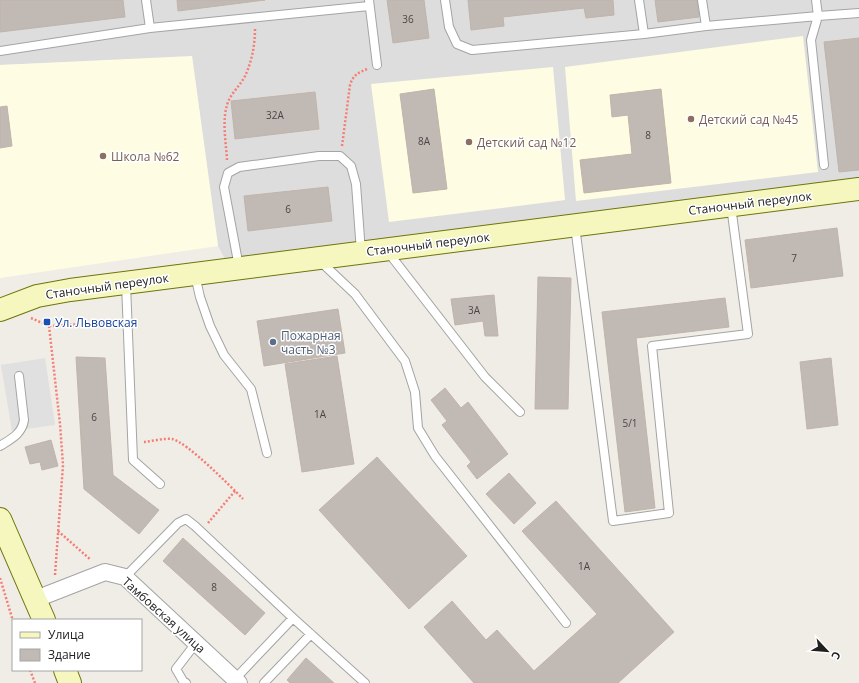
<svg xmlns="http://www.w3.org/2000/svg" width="859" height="683" viewBox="0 0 859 683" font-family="'Open Sans',sans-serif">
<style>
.residential{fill:#dedddd}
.education{fill:#fefde3}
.parking{fill:#e0e0e0}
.building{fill:#c1b9b4;stroke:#c1b4aa}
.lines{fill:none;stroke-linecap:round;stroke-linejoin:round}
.lane-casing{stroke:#a4a4a4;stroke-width:10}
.street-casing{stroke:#a4a4a4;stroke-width:18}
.secondary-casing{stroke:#6d750a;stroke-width:24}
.path{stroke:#f47e75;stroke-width:2.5;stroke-dasharray:2 2;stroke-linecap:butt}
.lane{stroke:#fff;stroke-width:8}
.street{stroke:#fff;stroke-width:16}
.secondary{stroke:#f6f7bf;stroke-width:22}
.education-dot{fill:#8d6e63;stroke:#fff;stroke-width:1.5}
.transit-dot{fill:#1a4fb4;stroke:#fff;stroke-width:1.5}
.service-dot{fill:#5c6f8a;stroke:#fff;stroke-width:1.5}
.labels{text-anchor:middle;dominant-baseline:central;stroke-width:3;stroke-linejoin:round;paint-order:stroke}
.number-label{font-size:10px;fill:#484645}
.education-label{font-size:12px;fill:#785e54;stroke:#fff;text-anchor:start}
.street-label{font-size:12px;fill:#202020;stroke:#fff}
.transit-label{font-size:12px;fill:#164399;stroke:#fff;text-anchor:start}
.service-label{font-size:12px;fill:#4e5e75;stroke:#fff;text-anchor:start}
</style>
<rect width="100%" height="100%" fill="#f0ede7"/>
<path class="residential" d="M0,0H859V179L225,259L218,246L192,57L0,65Z"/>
<path class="education" d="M803,36L818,172L576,201L565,67Z
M192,56L218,246L0,278V65Z
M553,67L565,200L389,222L371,84Z"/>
<path class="parking" d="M45,358L55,425L12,431L1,365Z"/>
<path class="building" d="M0,0H123L125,17L0,32Z
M177,0H265L178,11Z
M387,0H424L429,38L393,43Z
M468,0H613L614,15L586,18L584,8L503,17L504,26L471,30Z
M655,0H697L699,17L658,22Z
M859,38V170L839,172L824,42Z
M434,89L447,189L413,193L400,94Z
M661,89L671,183L584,193L580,160L632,154L628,115L612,117L610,95Z
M315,92L319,129L235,139L231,101Z
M7,106L12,146L0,148V107Z
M328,187L332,221L248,231L244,196Z
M837,228L843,276L751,288L745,240Z
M538,277L571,278L568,409H535Z
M494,295L498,336H485L483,321L455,325L451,299Z
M725,298L729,327L636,338L655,508L625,512L602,312Z
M338,309L345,353L264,366L257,321Z
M337,356L354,464L302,472L285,364Z
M76,357L105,358L113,475L159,510L139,534L84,489Z
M831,358L838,425L807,429L800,362Z
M445,388L461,408L468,402L508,454L477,479L467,466L471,462L442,425L447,421L431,400Z
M51,440L58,466L42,470L40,462L30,464L25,447Z
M377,457L467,556L409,609L319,510Z
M509,473L536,503L514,524L486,494Z
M556,501L674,632L618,683H474L424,627L452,601L486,640L497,630L534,671L597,614L522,531Z
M183,538L265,613L245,635L163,561Z
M306,658L334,683H290L287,680Z"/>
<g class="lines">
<g class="lane-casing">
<path id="lane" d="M146,0L150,28
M369,0L377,65
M445,0L449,27L457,44L472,50L644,34L706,26L818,16L811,40L824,165
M639,0L644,34
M702,0L706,26
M816,0L818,16L859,13
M0,51L150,28L369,6
M575,226L613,521L669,513L652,346L748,334L731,206
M388,252L485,377L520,412
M321,262L355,294L405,361L415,392L418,428L435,456L566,623
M239,267L224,187L228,173L239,167L319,156H340L351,166L356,184L361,252
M195,275L200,297L210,326L224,355L251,389L267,453
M126,284L133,460L160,484
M0,446C11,439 22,434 24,420L19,376
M125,577L178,523L186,519L195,526L293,618L235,679
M293,618L365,683
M186,683L183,681L176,669L196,643
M264,683L311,634"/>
</g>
<g class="street-casing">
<path id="street" d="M36,599L105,572L125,577L239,683"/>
</g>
<g class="secondary-casing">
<path id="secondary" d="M0,310L37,296L70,290L859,189
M0,519L44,620
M65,670L70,683"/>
</g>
<path class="path" d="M342,146L350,85C353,75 358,73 367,69
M227,160C226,142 222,122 227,105C230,94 240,86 245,76C252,61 255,45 255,28
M31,318L49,326L116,322
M49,326L60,424L63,465L55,575
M144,442C153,441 164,438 172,439C187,442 230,486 243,499
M208,523L235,491
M58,531L91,560
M0,578L13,621
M30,670L35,683"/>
<use href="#lane" class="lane"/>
<use href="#street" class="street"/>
<use href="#secondary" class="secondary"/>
</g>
<g class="education-dot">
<circle cx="691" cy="119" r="4"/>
<circle cx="469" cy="142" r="4"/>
<circle cx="103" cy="156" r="4"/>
</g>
<rect class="transit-dot" x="43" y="318" width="8" height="8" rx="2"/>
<circle class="service-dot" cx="273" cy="342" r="4"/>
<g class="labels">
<g class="number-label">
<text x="408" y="19">36</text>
<text x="275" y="115">32А</text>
<text x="648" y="135">8</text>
<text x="424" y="141">8А</text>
<text x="288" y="209">6</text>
<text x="794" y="258">7</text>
<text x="474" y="310">3А</text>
<text x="320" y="414">1А</text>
<text x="94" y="417">6</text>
<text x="630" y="423">5/1</text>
<text x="584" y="566">1А</text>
<text x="214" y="587">8</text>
</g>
<g class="education-label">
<text x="699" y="119">Детский сад №45</text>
<text x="477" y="142">Детский сад №12</text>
<text x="111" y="156">Школа №62</text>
</g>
<g class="street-label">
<text transform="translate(750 203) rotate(-7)">Станочный переулок</text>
<text transform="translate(428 244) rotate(-7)">Станочный переулок</text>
<text transform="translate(107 286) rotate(-8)">Станочный переулок</text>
<text transform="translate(164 615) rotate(42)">Тамбовская улица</text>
</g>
<g class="transit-label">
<text x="55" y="322">Ул. Львовская</text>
</g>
<g class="service-label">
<text x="281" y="335">Пожарная<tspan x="281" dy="14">часть №3</tspan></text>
</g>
</g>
<rect x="12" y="619" width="130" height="52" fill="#ffffff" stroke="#a6a6a6"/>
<rect x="20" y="632" width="20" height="6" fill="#f6f7bf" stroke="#a6a6a6"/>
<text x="48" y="639" font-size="12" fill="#202020">Улица</text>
<rect x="20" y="649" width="20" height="12" fill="#c1b9b4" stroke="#a6a6a6"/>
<text x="48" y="659" font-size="12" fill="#202020">Здание</text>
<g transform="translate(827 651) rotate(116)" stroke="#ffffff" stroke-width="3" paint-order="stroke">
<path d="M0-3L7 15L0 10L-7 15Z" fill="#202020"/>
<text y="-6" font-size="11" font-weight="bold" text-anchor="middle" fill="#202020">С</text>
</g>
</svg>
